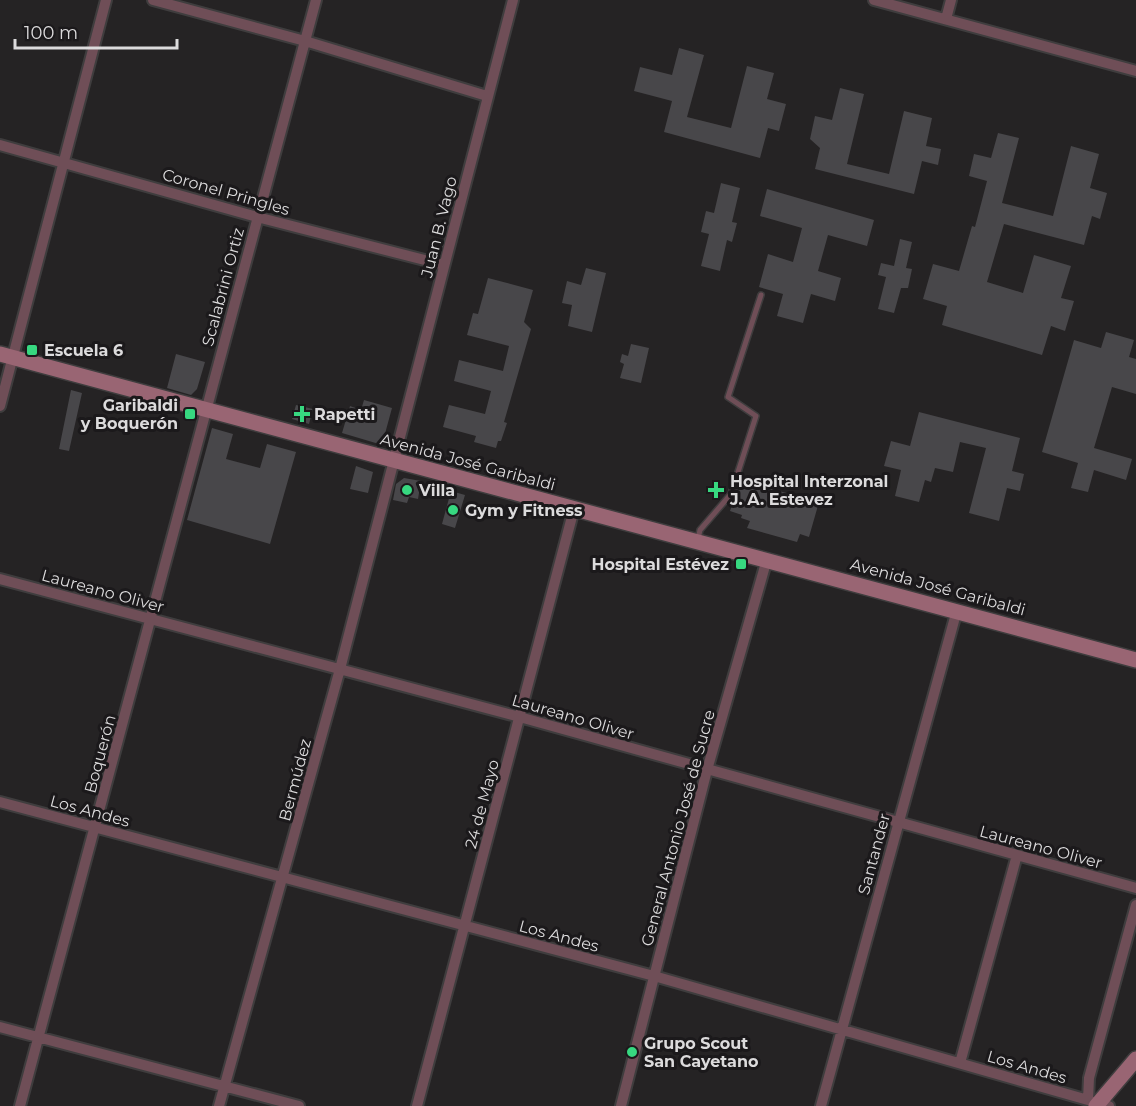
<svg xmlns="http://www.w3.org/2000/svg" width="1136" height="1106" viewBox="0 0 1136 1106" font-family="Montserrat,sans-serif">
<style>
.building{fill:#48474a}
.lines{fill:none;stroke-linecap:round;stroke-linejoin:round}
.service-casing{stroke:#3f3d3e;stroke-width:8}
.minor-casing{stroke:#3f3d3e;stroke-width:14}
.secondary-casing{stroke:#3f3d3e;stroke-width:18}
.service{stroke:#6f4e57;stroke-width:5}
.minor{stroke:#6f4e57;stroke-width:10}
.secondary{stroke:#996573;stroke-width:15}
.poi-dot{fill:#37d880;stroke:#1b191b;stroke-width:2}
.labels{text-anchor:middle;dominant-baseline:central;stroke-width:6;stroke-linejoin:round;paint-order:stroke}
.street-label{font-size:16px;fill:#dcdbdc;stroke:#1b191b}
.poi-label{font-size:16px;font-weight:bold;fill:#dcdbdc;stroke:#1b191b;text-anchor:start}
</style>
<rect width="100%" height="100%" fill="#252324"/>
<path class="building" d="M679,48L704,55L687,117L731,128L747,66L774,73L767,99L786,104L779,131L768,128L760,158L664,132L672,101L634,91L640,67L672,75Z
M840,88L864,94L847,164L889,174L904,111L932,118L926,146L941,149L938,165L922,161L914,194L815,169L820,148L810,139L815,116L832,120Z
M998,133L1019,138L1002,203L1053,216L1071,146L1099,154L1090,188L1107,193L1100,219L1092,216L1084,245L1004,224L987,282L1023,293L1034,255L1071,266L1061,298L1074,301L1065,331L1051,326L1042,355L942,325L947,306L923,299L933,264L959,271L972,226L975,227L987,181L969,176L974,154L991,158Z
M721,183L740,188L732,222L737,223L732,242L727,240L720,271L701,266L709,234L701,232L706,211L714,213Z
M767,189L874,220L867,246L828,235L818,271L841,278L835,301L811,294L803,323L777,316L783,294L759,287L768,254L793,262L802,228L760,216Z
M900,239L912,242L906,268L912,269L908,288H901L894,313L878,309L886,277L878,275L881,263L894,266Z
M586,268L606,273L592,332L568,326L572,305L562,303L567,281L581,285Z
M488,278L533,290L524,322L531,329L504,422L507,423L501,441H498L496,448L474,442L476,436L443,427L449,405L485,414L491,391L454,381L459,360L503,371L509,346L467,335L473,313L478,314Z
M1106,332L1134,340L1129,357L1136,359V394L1112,387L1094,448L1132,459L1126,480L1094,470L1088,492L1071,488L1078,463L1042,452L1074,340L1101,348Z
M631,344L649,348L641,383L620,378L624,364L620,362L622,354L628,356Z
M176,354L205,362L197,389L191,395L167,388Z
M71,390L82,393L69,451L59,449Z
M364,400L392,408L383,441L379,444L342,433L350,406L361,410Z
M296,405L313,409L309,424L292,419Z
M919,412L1020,438L1012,471L1024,474L1020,491L1007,488L999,521L969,513L986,448L960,442L953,472L935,468L931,482L925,480L919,502L895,496L901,470L884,466L891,441L910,446Z
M212,428L233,434L226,459L260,468L267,444L296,452L270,544L187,520Z
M356,466L373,472L368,493L350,489Z
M404,478L421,481L418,499L409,497L407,503L393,500L396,484Z
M740,480L819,502L809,537L800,534L797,542L747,528L750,521L741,518L742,515L730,511Z
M451,491L465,495L455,528L442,524Z"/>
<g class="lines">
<g class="service-casing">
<path id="service" d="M698,539L700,530L731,494L756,416L728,397L761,295"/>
</g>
<g class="minor-casing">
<path id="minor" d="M153,0L305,41L487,96
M874,0L1136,71
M946,19L951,0
M0,145L257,217L444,265
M0,406L106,0
M0,579L516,716L1136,888
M0,802L654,976L1109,1106
M0,1027L299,1106
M960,1063L1017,855
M1088,1100L1089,1078L1136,905
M20,1106L316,0
M219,1106L340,669L513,0
M417,1106L574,509
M621,1106L707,770L767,559
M821,1106L957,610"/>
</g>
<g class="secondary-casing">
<path id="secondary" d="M0,354L1136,660
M1096,1106L1136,1059"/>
</g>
<use href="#service" class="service"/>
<use href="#minor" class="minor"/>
<use href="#secondary" class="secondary"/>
</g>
<g class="poi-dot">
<rect x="26" y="344" width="12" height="12" rx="3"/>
<rect x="184" y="408" width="12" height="12" rx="3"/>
<path d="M299 405h6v6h6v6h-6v6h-6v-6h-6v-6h6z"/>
<circle cx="407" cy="490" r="6"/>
<path d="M713 481h6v6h6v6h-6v6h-6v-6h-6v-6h6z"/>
<circle cx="453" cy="510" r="6"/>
<rect x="735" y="558" width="12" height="12" rx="3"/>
<circle cx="632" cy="1052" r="6"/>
</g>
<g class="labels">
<g class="street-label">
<text transform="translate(226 192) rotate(16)">Coronel Pringles</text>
<text transform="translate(439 227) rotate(-76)">Juan B. Vago</text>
<text transform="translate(223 287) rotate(-75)">Scalabrini Ortiz</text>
<text transform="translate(468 462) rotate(15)">Avenida José Garibaldi</text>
<text transform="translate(938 587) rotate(15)">Avenida José Garibaldi</text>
<text transform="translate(103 591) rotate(15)">Laureano Oliver</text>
<text transform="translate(573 717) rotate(16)">Laureano Oliver</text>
<text transform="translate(100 754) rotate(-75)">Boquerón</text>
<text transform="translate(295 780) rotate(-75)">Bermúdez</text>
<text transform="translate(482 804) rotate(-75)">24 de Mayo</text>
<text transform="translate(90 811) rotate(15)">Los Andes</text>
<text transform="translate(678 828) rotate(-75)">General Antonio José de Sucre</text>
<text transform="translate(1041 847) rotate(15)">Laureano Oliver</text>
<text transform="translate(874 854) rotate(-75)">Santander</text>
<text transform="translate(559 936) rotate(15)">Los Andes</text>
<text transform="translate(1027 1067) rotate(16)">Los Andes</text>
</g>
<g class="poi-label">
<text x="44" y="350">Escuela 6</text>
<text x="178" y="405" text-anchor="end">Garibaldi<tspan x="178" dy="18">y Boquerón</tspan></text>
<text x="314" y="414">Rapetti</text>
<text x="730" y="481">Hospital Interzonal<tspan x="730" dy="18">J. A. Estevez</tspan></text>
<text x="419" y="490">Villa</text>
<text x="465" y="510">Gym y Fitness</text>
<text x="729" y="564" text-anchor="end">Hospital Estévez</text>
<text x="644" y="1043">Grupo Scout<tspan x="644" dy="18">San Cayetano</tspan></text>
</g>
</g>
<path d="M15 39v9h162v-9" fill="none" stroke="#dcdbdc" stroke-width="3"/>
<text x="24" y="39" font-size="18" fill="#dcdbdc" stroke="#1b191b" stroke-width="4.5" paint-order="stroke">100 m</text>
</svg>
